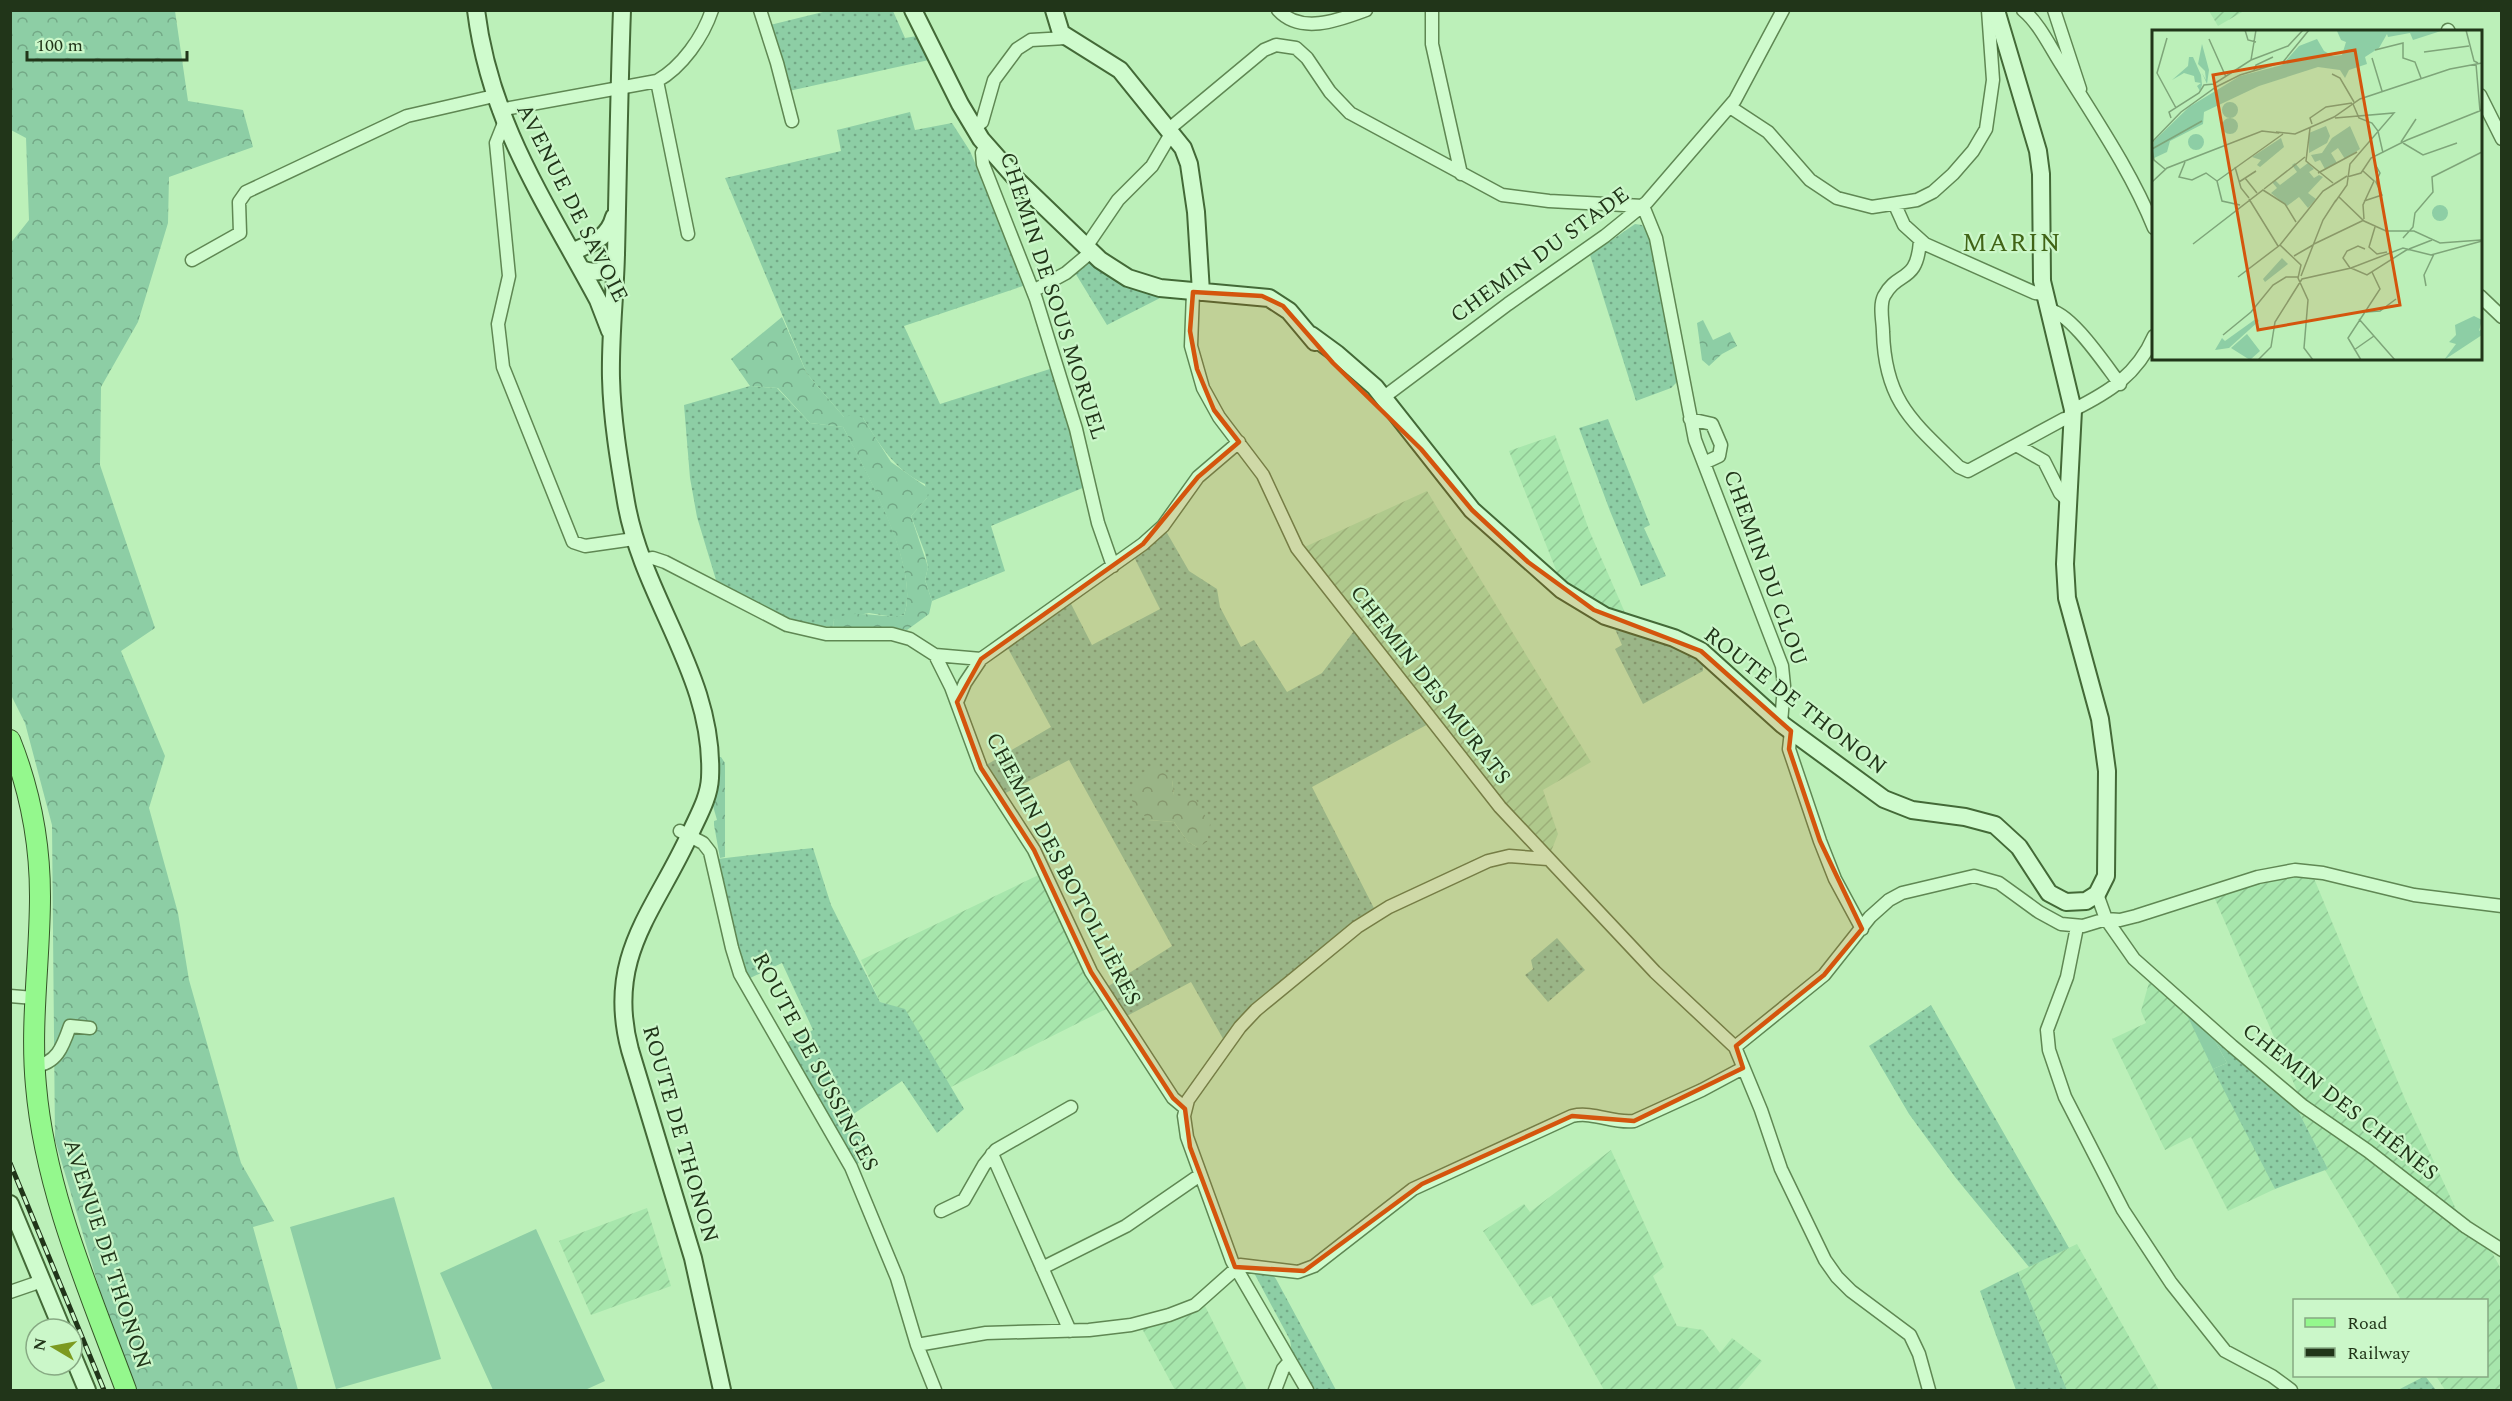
<svg xmlns="http://www.w3.org/2000/svg" width="2512" height="1401" viewBox="0 0 2512 1401" font-family="Spectral,serif">
<style>
.farmland{fill:url(#farmland-furrows)}
.grass{fill:url(#grass-dots);fill-rule:evenodd}
.forest{fill:url(#forest-crowns)}
.garden{fill:#8dcea5}
.lines{fill:none;stroke-linecap:round;stroke-linejoin:round}
.street-casing{stroke:#5f8753;stroke-width:15}
.secondary-casing{stroke:#436937;stroke-width:20}
.primary-casing{stroke:#355428;stroke-width:22}
.street{stroke:#cffbcd;stroke-width:12}
.secondary{stroke:#cffbcd;stroke-width:16}
.primary{stroke:#94f88d;stroke-width:20}
.rail-casing{stroke:#213519;stroke-width:5}
.rail{stroke:#cbf7c9;stroke-width:3;stroke-dasharray:9;stroke-linecap:butt}
.marked{fill:#d4550d;fill-opacity:0.2;stroke:#d4550d;stroke-width:4.5;stroke-linejoin:round}
.labels{text-anchor:middle;dominant-baseline:central;stroke-width:4.5;stroke-linejoin:round;paint-order:stroke}
.street-label{font-size:22px;fill:#213519;stroke:#cbf7c9}
.quarter-label{font-size:26px;letter-spacing:1.5px;fill:#416416;stroke:#cbf7c9}
.inset-road{fill:none;stroke:#7ea579;stroke-width:1.5}
.view{fill:#d4550d;fill-opacity:0.15;stroke:#d4550d;stroke-width:3}
.inset-edge{fill:none;stroke:#213519;stroke-width:3}
</style>
<defs>
<pattern id="farmland-furrows" width="10" height="10" patternUnits="userSpaceOnUse" patternTransform="scale(1.5)"><rect width="10" height="10" fill="#a7e6ac"/><path d="M-1 1l2-2M0 10L10 0M9 11l2-2" fill="none" stroke="#8fc693"/></pattern>
<pattern id="grass-dots" width="8" height="8" patternUnits="userSpaceOnUse" patternTransform="scale(1.5)"><rect width="8" height="8" fill="#8dcea5"/><path d="M2 2h.1M6 6h.1" fill="none" stroke="#73a886" stroke-width="1.8" stroke-linecap="round"/></pattern>
<pattern id="forest-crowns" width="20" height="18" patternUnits="userSpaceOnUse" patternTransform="scale(1.5)"><rect width="20" height="18" fill="#8dcea5"/><path d="M2 6a3 3 0 1 1 6 0M12 15a3 3 0 1 1 6 0" fill="none" stroke="#73a886"/></pattern>
</defs>
<rect width="100%" height="100%" fill="#bcf0b9"/>
<path class="farmland" d="M2209,11H2244L2218,26Z
M1555,435L1589,530L1626,615L1590,599L1558,575L1509,451Z
M1427,491L1591,762L1543,790L1558,834L1548,859L1298,550Z
M2311,871L2405,1099L2460,1218L2301,1100L2212,892Z
M1045,872L1112,1006L951,1087L905,1010L880,1002L861,960Z
M2150,979L2184,1009L2275,1189L2228,1211L2191,1137L2165,1150L2112,1039L2146,1023L2141,1011Z
M2294,1103L2489,1247L2501,1269V1390H2445L2436,1376H2486V1300H2401L2325,1170L2328,1169Z
M1611,1150L1664,1267L1653,1276L1677,1326L1703,1330L1720,1353L1732,1338L1762,1361L1737,1390H1604L1551,1296L1532,1306L1483,1231L1524,1204L1530,1212Z
M647,1208L671,1286L591,1315L559,1241Z
M2077,1244L2159,1390H2067L2018,1272Z
M1202,1300L1247,1390H1175L1139,1323Z"/>
<path class="grass" d="M827,11H893L905,38L917,36L929,60L789,91L770,25Z
M910,112L915,130L952,123L970,151L1026,285L904,326L940,404L1053,368L1085,487L991,526L1005,571L932,601L925,580L928,567L925,553L911,516L927,498L925,484C894,470 880,445 863,418L844,417L807,374L725,178L841,151L837,130Z
M1635,224L1642,225L1651,235L1677,382L1671,388L1636,401L1590,255Z
M1090,260L1166,295L1107,325L1074,271Z
M750,386L777,388L810,423L843,427C866,471 921,568 904,615L894,617L869,613L833,620L834,627C789,626 754,601 716,580L697,517L690,478L684,405Z
M1608,419L1650,525L1644,528L1666,576L1641,586L1610,511L1579,428Z
M1163,526L1189,571L1217,589L1220,607L1241,647L1254,640L1287,692L1322,673L1357,627L1432,722L1312,787L1377,914L1226,1044L1191,982L1125,1017L1107,987L1172,946L1069,760L1000,796L981,768L1051,727L1005,643L1068,598L1092,645L1160,609L1132,553ZM1172,780L1174,795L1197,847L1188,842L1174,822L1148,820Z
M1615,629L1684,651L1703,664V671L1643,704L1615,649L1622,645Z
M813,848L831,905L880,1002L905,1009L964,1109L937,1133L902,1081L852,1115L874,1155L851,1167L780,1046L813,1030L782,963L748,979L739,958L717,859Z
M1557,938L1585,970L1548,1002L1525,975L1533,969L1531,960Z
M1931,1005L2069,1248L2029,1267L1955,1177L1909,1114L1869,1046Z
M2209,1030L2294,1103L2328,1169L2275,1189L2213,1069L2227,1063Z
M1253,1271L1273,1275L1276,1279L1336,1390H1313L1292,1353L1290,1340Z
M2018,1272L2067,1390H2016L1980,1291Z
M2425,1376L2436,1390H2398Z"/>
<path class="forest" d="M10,11H175L188,101L243,110L253,147L169,177L168,223L138,322L101,387L100,465L155,628L121,651L165,756L149,808L178,913L189,980L241,1163L274,1221L253,1227L298,1390H136L107,1315L55,1140L52,825L25,723L10,693V244L29,220L26,138L11,130Z
M782,317L807,374L844,417L853,415L863,418L891,462L929,489L927,498L911,516L928,567L925,580L932,601L929,614L907,630L892,627H834L833,620C857,607 880,620 904,615C921,569 865,470 843,427L810,423L778,388L750,386L731,359Z
M1703,320L1713,340L1730,332L1737,346L1722,354L1709,366L1702,360L1697,323Z
M716,757H721L725,763V857L720,858L714,825V821L717,820L711,799Z
M1155,765L1172,780L1174,795L1195,798L1210,824L1207,842L1197,847L1188,842L1174,822L1148,820L1132,801C1133,782 1138,774 1155,765Z"/>
<path class="garden" d="M2184,1009L2209,1030L2227,1063L2213,1069Z
M394,1197L441,1359L336,1389L290,1227Z
M536,1229L605,1381L585,1390H493L440,1273Z"/>
<g class="lines">
<g class="street-casing">
<path id="street" d="M760,10L777,63L792,121
M1278,10C1301,35 1339,20 1366,10
M1432,10V44L1461,174
M2023,10C2040,24 2051,49 2063,67C2095,119 2131,171 2154,228
M2054,10L2080,89
M2448,30L2449,32
M657,81L688,234
M2480,95L2502,139
M1730,107L1768,132L1810,180L1837,198L1872,207L1917,200L1933,192L1953,174L1973,151L1986,129L1993,80L1988,10
M499,110L657,81C682,67 703,37 712,10
M504,123L496,143L509,276L498,324L503,367L573,542L585,546L634,539
M974,128L982,122L994,80L1017,49L1031,40L1066,38
M1169,129L1264,50L1276,45L1296,48L1307,58L1330,92L1350,113L1502,195L1549,201L1643,206
M986,145L982,153L983,164L1036,299L1076,429L1098,523L1113,566
M1895,205L1904,225L1925,244L2035,293L2044,294
M1643,206L1656,238L1695,440L1782,666L1784,686L1781,723
M1920,241C1917,284 1898,270 1884,296C1879,306 1883,322 1883,332C1885,402 1913,422 1959,467L1968,471L2064,419L2073,417
M1086,247L1118,200L1152,166L1172,132
M192,260L240,233L239,202L246,192L407,116L494,96
M1033,291L1066,273L1091,252
M1193,292L1191,346L1203,388L1219,417L1263,475L1297,548L1500,807L1655,972L1735,1047L1761,1110L1781,1169L1825,1260L1837,1277L1851,1291L1910,1335L1919,1354L1929,1390
M2480,296L2502,317
M2048,310C2070,311 2106,366 2120,384
M1384,397L1508,304L1605,236L1647,202L1735,100L1783,10
M2073,410C2109,392 2137,375 2154,336
M1690,419L1712,424L1721,445L1719,456L1704,463
M2018,446L2044,461L2060,493L2068,501
M641,560L653,558L665,562L787,625L826,634H892L910,639L935,655L981,659L1143,544L1163,526L1198,477L1239,442
M935,655L951,687L981,768L1034,850L1091,972L1173,1098L1185,1108
M957,702L965,683L981,659
M1791,731L1789,749L1820,841L1835,879L1862,929
M680,831L703,843L710,852L732,948L740,974L851,1167L897,1278L917,1345L935,1390
M2097,894L2106,919L2134,959L2232,1046L2303,1106L2368,1151L2466,1227L2502,1250
M2077,927L2067,977L2047,1030L2049,1050L2065,1097L2123,1210L2171,1283L2225,1351L2272,1376L2291,1390
M10,996L34,998
M1735,1047L1824,975L1870,917L1889,900L1902,893L1974,876L1999,883L2039,912L2061,924L2083,926L2106,919L2120,920L2136,916L2258,877L2295,870L2323,873L2414,895L2502,906
M34,1066C57,1064 63,1046 70,1026L90,1028
M992,1154L1070,1331
M941,1211L964,1200L984,1165L996,1150L1071,1107
M1042,1268L1126,1226L1200,1175
M10,1292L42,1281
M917,1345L986,1333L1089,1330L1131,1325L1169,1315L1195,1305L1240,1265L1298,1272L1314,1266L1413,1189L1572,1116C1594,1111 1613,1124 1634,1121L1702,1090L1743,1068
M1275,1390L1283,1369L1290,1361
M1307,1390L1232,1261L1187,1137L1184,1116L1188,1100L1240,1027L1256,1010L1357,927L1389,907L1488,861L1509,856L1548,859"/>
</g>
<g class="secondary-casing">
<path id="secondary" d="M476,10C490,123 546,203 598,300L610,331
M622,10C619,92 618,173 616,254C615,295 610,337 611,378C612,419 619,461 626,502C643,600 715,676 710,778C709,798 698,816 690,834C655,911 605,957 630,1050L693,1258L722,1390
M913,10L960,104L981,139L1018,181L1100,260L1128,278L1160,288L1269,298L1289,311L1315,342
M1054,10L1061,33L1120,70L1183,148L1189,164L1196,212L1201,292
M572,252C591,243 608,239 614,217
M581,269C596,275 610,271 616,255
M1311,335L1337,354L1375,387L1472,510L1562,590L1605,616L1674,638L1701,651L1783,725L1884,799L1912,810L1965,817L1995,825L2019,847L2049,893L2066,902L2086,901L2097,894L2106,876L2107,771L2100,719L2067,598L2065,564L2073,410L2042,281L2041,174L2038,151L1996,10
M10,1204L62,1329
M72,1354L87,1390"/>
</g>
<g class="primary-casing">
<path id="primary" d="M10,740C30,790 40,842 40,896C40,960 30,1023 36,1086C45,1191 90,1293 126,1390"/>
</g>
<use href="#street" class="street"/>
<use href="#secondary" class="secondary"/>
<use href="#primary" class="primary"/>
<g class="rail-casing">
<path id="rail" d="M10,1163L104,1390"/>
</g>
<use href="#rail" class="rail"/>
</g>
<path class="marked" d="M1193,292L1262,296L1283,306L1333,363L1421,449L1472,510L1528,562L1594,610L1701,651L1791,731L1789,749L1820,841L1862,929L1824,975L1736,1046L1743,1068L1634,1121L1572,1116L1422,1184L1304,1271L1235,1267L1190,1147L1185,1109L1173,1098L1091,972L1034,850L981,768L957,702L981,659L1143,544L1198,477L1239,442L1214,410L1197,369L1190,331Z"/>
<g class="labels">
<g class="street-label">
<text transform="translate(572 203) rotate(63)">AVENUE DE SAVOIE</text>
<text transform="translate(1540 255) rotate(-36)">CHEMIN DU STADE</text>
<text transform="translate(1053 296) rotate(72)">CHEMIN DE SOUS MORUEL</text>
<text transform="translate(1765 568) rotate(70)">CHEMIN DU CLOU</text>
<text transform="translate(1430 685) rotate(52)">CHEMIN DES MURATS</text>
<text transform="translate(1795 701) rotate(38)">ROUTE DE THONON</text>
<text transform="translate(1063 869) rotate(62)">CHEMIN DES BOTOLLIÈRES</text>
<text transform="translate(815 1062) rotate(62)">ROUTE DE SUSSINGES</text>
<text transform="translate(2340 1102) rotate(38)">CHEMIN DES CHÊNES</text>
<text transform="translate(680 1134) rotate(74)">ROUTE DE THONON</text>
<text transform="translate(107 1254) rotate(72)">AVENUE DE THONON</text>
</g>
<g class="quarter-label">
<text x="2012" y="243">MARIN</text>
</g>
</g>
<g transform="translate(2152 30)">
<rect width="330" height="330" fill="#bcf0b9"/>
<path d="M50,14L57,40L55,54L50,43L54,50L53,41L46,34ZM37,27H41L49,45L50,55L48,61L45,56L49,53L43,52L42,46L32,43L20,50L36,36ZM174,96L178,106L175,113L157,123V103ZM198,96L208,119L193,129L186,118L179,123L185,133L173,139L168,130L163,132L159,125L170,123L180,108ZM129,108L132,117L108,137L105,135L109,130L100,127ZM143,133L148,139L156,133L162,139L157,142L162,148L167,145L171,147L156,163L164,169L156,178L147,167L135,176L119,163L125,158L120,152L123,150L128,155L145,142L140,135ZM130,228L136,234L113,252L111,249ZM105,288L107,291L77,318L63,320L70,308L73,311ZM95,304L108,321L98,330L79,318Z" fill="#8dcea5"/>
<path d="M188,0H292L261,10L258,3L236,7L235,4L227,18L213,27L215,34L197,40L193,48L188,40L166,37L107,56L52,82L51,94L18,111L15,122L0,129L2,111L37,77L88,46L130,35L147,16L165,9L172,21L181,26L190,25L194,12L189,10L185,1ZM322,286L330,290L327,301L330,299V305L292,330L304,314L297,312L304,305L303,295Z" fill="#8dcea5"/>
<path d="M70 80a8 8 0 1 1 16 0a8 8 0 1 1-16 0ZM70 96a8 8 0 1 1 16 0a8 8 0 1 1-16 0ZM36 112a8 8 0 1 1 16 0a8 8 0 1 1-16 0ZM280 183a8 8 0 1 1 16 0a8 8 0 1 1-16 0Z" fill="#8dcea5"/>
<path class="inset-road" d="M93,0L96,10L104,12M314,0L322,31L326,33M15,8L5,43L24,78M57,9L74,47M223,20L251,13V28L263,32L269,48M272,22L317,16M220,28L230,61M99,30L104,0M324,34L328,81M102,40L104,35L121,27M180,44L188,48L202,72M201,74L207,88L220,93L226,101L231,123M19,88L17,82L47,63L52,55L62,54L99,30L136,16L151,0M183,88L242,83L198,134L195,155L183,172M160,94L158,88L174,77L200,73M158,98L154,131L181,153M124,102L143,104L182,87L208,69L298,39L330,33M0,112L29,82L64,57L88,45L131,32L157,0M249,112L264,89M251,113L271,125L305,113M0,119L50,91M0,120L2,130L13,139M33,132L27,147L40,150L54,143L65,151M83,137L89,158L97,168M211,141L222,151L211,175L212,189M166,143L205,122M195,147L209,143L219,128L255,110L330,80M93,148L105,163M65,151L131,104M65,151L70,171L88,175M0,152L15,138L110,101L127,103M87,152L104,141M112,159L153,127M187,167L212,191L234,201H262L288,213L329,210M97,169L126,216M212,171L230,165L224,152L228,143L223,134M223,197L217,217L225,224L235,222M251,208L261,197L263,183L281,162L280,147L330,122M41,214L111,160L133,174L144,192M162,214L212,190M128,215L149,235L146,248L156,270L152,318L161,330M257,219L280,210M142,226L161,215M198,238L191,228L195,221L206,216L213,219M199,238L215,245L256,219M149,246L171,190L184,170M86,247L128,215L171,161L195,146M274,256L272,245L282,224M214,282L228,281L244,269M207,289L243,330M71,305L99,282L121,255L134,247H146M202,320L222,306M106,330L119,317L123,292L150,249L199,238L251,218L279,225L330,211M209,330L196,308L228,259L220,242"/>
<path class="view" d="M203,20L248,275L106,300L61,45Z"/>
<rect width="330" height="330" class="inset-edge"/>
</g>
<rect width="2512" height="1401" fill="none" stroke="#213519" stroke-width="24"/>
<rect x="2293" y="1299" width="195" height="78" fill="#cbf7c9" stroke="#87a983" stroke-width="1.5"/>
<rect x="2305" y="1318" width="30" height="9" fill="#94f88d" stroke="#87a983" stroke-width="1.5"/>
<text x="2347" y="1329" font-size="18" fill="#213519">Road</text>
<rect x="2305" y="1348" width="30" height="9" fill="#213519" stroke="#87a983" stroke-width="1.5"/>
<text x="2347" y="1359" font-size="18" fill="#213519">Railway</text>
<g transform="translate(54 1347) rotate(280)"><circle r="28" fill="#cbf7c9" stroke="#87a983" stroke-width="1.5"/>
<path d="M0-4.5L10 22L0 15L-10 22Z" fill="#7c9a20"/>
<text y="-9" font-size="16" font-weight="bold" text-anchor="middle" fill="#213519">N</text>
</g>
<path d="M27 51v9h160v-9" fill="none" stroke="#213519" stroke-width="3"/>
<text x="36" y="51" font-size="18" fill="#213519" stroke="#cbf7c9" stroke-width="4.5" paint-order="stroke">100 m</text>
</svg>
